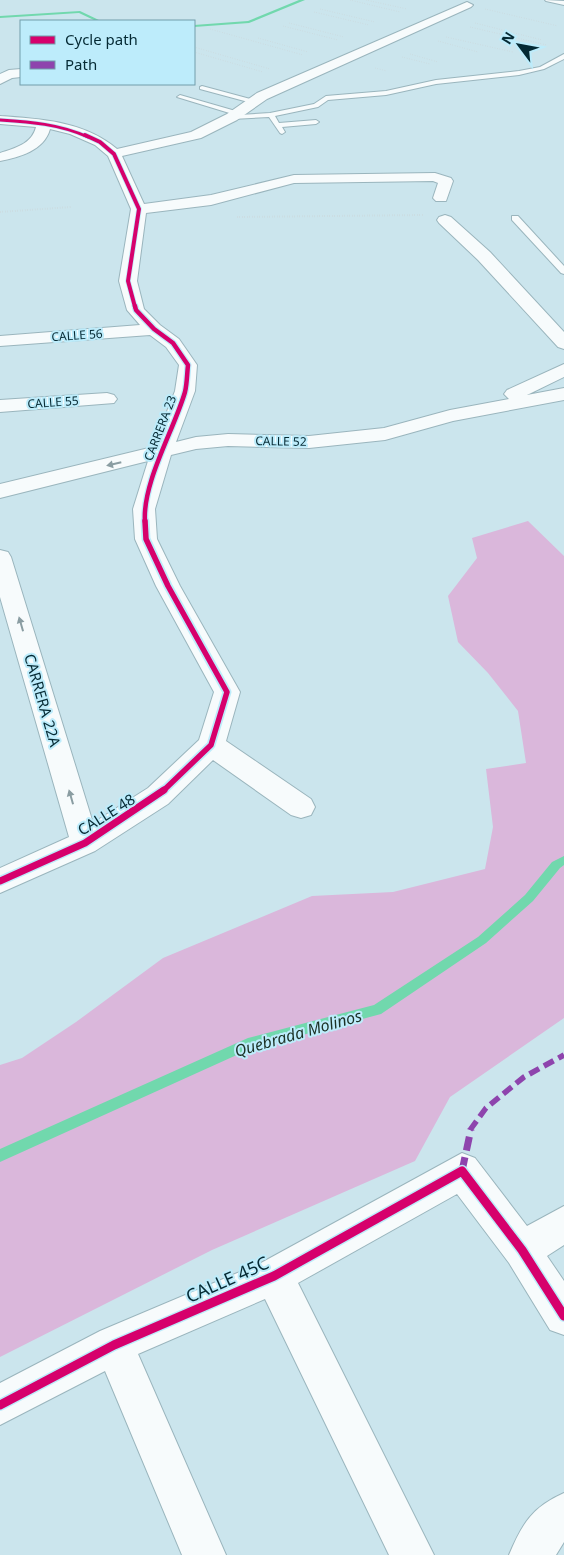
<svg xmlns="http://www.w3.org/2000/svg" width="564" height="1555" viewBox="0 0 564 1555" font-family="'Noto Sans',sans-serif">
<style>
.green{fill:#dab7db}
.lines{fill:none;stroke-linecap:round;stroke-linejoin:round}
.stream{fill:#71d8ad;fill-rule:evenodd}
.lane-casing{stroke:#9ab5bd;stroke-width:2}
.street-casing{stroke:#9ab5bd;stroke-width:2}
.path-far1{stroke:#ccd5d8;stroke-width:1;stroke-dasharray:0.5 2;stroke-linecap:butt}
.path{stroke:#ccd5d8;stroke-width:2;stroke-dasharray:0.5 2;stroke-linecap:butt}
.lane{fill:#f7fbfc;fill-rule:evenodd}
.street{fill:#f7fbfc;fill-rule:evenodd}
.quiet-far1{stroke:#8e44ad;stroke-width:5.5;stroke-dasharray:11 5.5;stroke-linecap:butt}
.quiet{stroke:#8e44ad;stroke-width:7;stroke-dasharray:14 7;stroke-linecap:butt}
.cycleway-far5-casing{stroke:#bdecfb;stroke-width:4.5}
.cycleway-far4-casing{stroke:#bdecfb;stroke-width:5.5}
.cycleway-far3-casing{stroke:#bdecfb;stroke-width:7}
.cycleway-far2-casing{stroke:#bdecfb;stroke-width:9}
.cycleway-far1-casing{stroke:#bdecfb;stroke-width:10}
.cycleway-casing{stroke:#bdecfb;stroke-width:12}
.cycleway-far5{stroke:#d6006c;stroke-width:3}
.cycleway-far4{stroke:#d6006c;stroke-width:4}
.cycleway-far3{stroke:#d6006c;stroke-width:4.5}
.cycleway-far2{stroke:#d6006c;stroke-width:5.5}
.cycleway-far1{stroke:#d6006c;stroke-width:7}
.cycleway{stroke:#d6006c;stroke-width:9}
.oneway{fill:#8a9da2}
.labels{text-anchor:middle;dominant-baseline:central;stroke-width:4;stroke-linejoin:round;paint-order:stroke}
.far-street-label{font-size:12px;fill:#052a34;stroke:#bdecfb}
.street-label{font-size:15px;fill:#052a34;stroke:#bdecfb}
.water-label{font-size:16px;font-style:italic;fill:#1b3125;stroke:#bdecfb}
.near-street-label{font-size:18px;fill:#052a34;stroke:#bdecfb}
</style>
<rect width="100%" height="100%" fill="#cbe5ed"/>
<path class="green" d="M528,521L564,556V1018L450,1097L415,1161L212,1250L0,1357V1065L22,1058L76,1022L163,958L312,896L393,892L485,869L493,827L486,769L526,763L518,711L488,673L458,642L448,596L477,558L472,538Z"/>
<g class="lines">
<path class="stream" d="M299,0H305L249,23L194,27V25L248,21Z
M80,11L101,21H96L79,13L0,18V16Z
M564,856V865L560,868L533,901L486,943L381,1014L250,1049L0,1162V1149L248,1038L374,1005L478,937L525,895L552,862Z"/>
<g class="lane-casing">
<path id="lane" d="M545,0L564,1V5L546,1Z
M564,54V59L544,69L519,75L436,84L386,95L328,100L318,107L275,116L279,123L316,120L319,122L316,124L282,127L285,132L282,134L280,133L269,117L232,119L229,117L230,116L236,115L177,97L180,95L239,112V115L270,113L314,104L326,96L386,91L436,80L519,71L540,67Z
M202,86L254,100L255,101L252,103L200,89V87Z
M512,216H518L564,266V274L561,273L512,220Z"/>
</g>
<g class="street-casing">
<path id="street" d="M467,2L473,5L471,7L267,99L237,120L201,138L122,156L144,204L211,195L294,175L435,173L451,178L453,181L446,201H436L433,198L438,183L433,181L294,183L211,205L146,213L137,281L144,309L160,325L179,339L197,365L195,391L176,442L196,437L228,434L309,436L384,428L450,410L509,399L504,394L507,390L564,364V377L527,395L564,388V400L453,421L385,440L309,448L228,446L196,449L171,455L155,509L157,539L180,586L240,692L226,741L311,799L315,807L311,815L301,818L291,815L213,760L168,804L95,851L0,893V868L69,837L0,597V550L8,552L11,557L93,823L148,788L199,740L214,692L156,586L135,539L133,509L148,461L0,498V484L153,447L175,391L179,365L166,347L150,335L0,346V336L140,325L127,310L119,281L131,209L108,156L95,145L70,134L50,129C44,151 19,157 0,161V153C15,148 32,144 36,127L0,124V116C41,119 84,121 117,149L191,132L227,114L257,93Z
M21,69V77L12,78L0,84V74L9,70Z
M445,215L451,217L490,252L564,332V349L558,347L478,260L439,223L437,220L439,217Z
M107,393L114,395L117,399L114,403L0,412V400Z
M462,1153L475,1158L527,1226L564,1206V1245L547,1256L564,1281V1335L550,1330L509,1263L457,1194L298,1283L434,1555H389L265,1299L138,1354L226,1555H182L105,1371L0,1425V1383L100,1331L261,1263Z
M564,1493V1542L556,1555H509C522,1524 532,1507 564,1493Z"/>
</g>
<path class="path-far1" d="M350,0L400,12
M366,0L407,9
M320,9L375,22
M485,9L558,26
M314,12L369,25
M289,23L344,37
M475,23L542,40
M283,26L338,40
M470,27L547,45
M210,29L303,55
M446,37L513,52
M258,38L308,52
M438,41L478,52
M194,47L270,69
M194,52L263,72
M410,54L438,62
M402,57L430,64
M375,68L387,71"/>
<path class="path" d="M0,212L71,207
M237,217L424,215"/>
<use href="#lane" class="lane"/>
<use href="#street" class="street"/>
<path class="quiet-far1" d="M470,1130L486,1108L524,1077L564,1055"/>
<path class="quiet" d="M462,1171L471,1129"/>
<g class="cycleway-far5-casing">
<path id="cycleway-far5" d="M0,120C31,122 59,124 88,137"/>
</g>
<g class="cycleway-far4-casing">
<path id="cycleway-far4" d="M85,135L100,142L114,154L139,209L128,281L135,307"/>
</g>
<g class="cycleway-far3-casing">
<path id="cycleway-far3" d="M135,306L136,310L154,329L173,343L188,365C187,374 187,384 185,392C174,430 142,483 145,522"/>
</g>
<g class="cycleway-far2-casing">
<path id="cycleway-far2" d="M145,521L146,539L168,586L227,692L211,745L163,791"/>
</g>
<g class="cycleway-far1-casing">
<path id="cycleway-far1" d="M0,881L85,843L164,790"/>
</g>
<g class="cycleway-casing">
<path id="cycleway" d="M0,1405L114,1345L274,1276L462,1171L522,1250L564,1316"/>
</g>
<use href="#cycleway-far5" class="cycleway-far5"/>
<use href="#cycleway-far4" class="cycleway-far4"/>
<use href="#cycleway-far3" class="cycleway-far3"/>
<use href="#cycleway-far2" class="cycleway-far2"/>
<use href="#cycleway-far1" class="cycleway-far1"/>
<use href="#cycleway" class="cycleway"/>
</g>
<defs><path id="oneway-solid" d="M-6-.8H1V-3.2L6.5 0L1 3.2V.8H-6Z" transform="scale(1.25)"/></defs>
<g class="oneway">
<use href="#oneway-solid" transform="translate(114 464) rotate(167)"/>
<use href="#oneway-solid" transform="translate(21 624) rotate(-106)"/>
<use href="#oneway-solid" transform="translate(71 797) rotate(-106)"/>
</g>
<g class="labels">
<g class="far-street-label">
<text transform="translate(77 335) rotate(-4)">CALLE 56</text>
<text transform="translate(53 402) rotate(-4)">CALLE 55</text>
<text transform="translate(160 428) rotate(-69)">CARRERA 23</text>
<text transform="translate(281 441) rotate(1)">CALLE 52</text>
</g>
<g class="street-label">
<text transform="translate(43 700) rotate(74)">CARRERA 22A</text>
<text transform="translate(106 814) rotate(-32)">CALLE 48</text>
</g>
<g class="water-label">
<text transform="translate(298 1033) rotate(-16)">Quebrada Molinos</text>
</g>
<g class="near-street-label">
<text transform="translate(227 1279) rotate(-24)">CALLE 45C</text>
</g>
</g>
<rect x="20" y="20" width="175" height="65" fill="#bdecfb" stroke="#739eab"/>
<rect x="30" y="36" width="25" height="8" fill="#d6006c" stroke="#739eab"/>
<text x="65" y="45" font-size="15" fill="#052a34">Cycle path</text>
<rect x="30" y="61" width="25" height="8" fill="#8e44ad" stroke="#739eab"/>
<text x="65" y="70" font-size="15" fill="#052a34">Path</text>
<g transform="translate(519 45) rotate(302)" stroke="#bdecfb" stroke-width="4" paint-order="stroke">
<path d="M0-4L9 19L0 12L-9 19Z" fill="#052a34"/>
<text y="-8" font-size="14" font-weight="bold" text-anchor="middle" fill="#052a34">N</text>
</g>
</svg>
